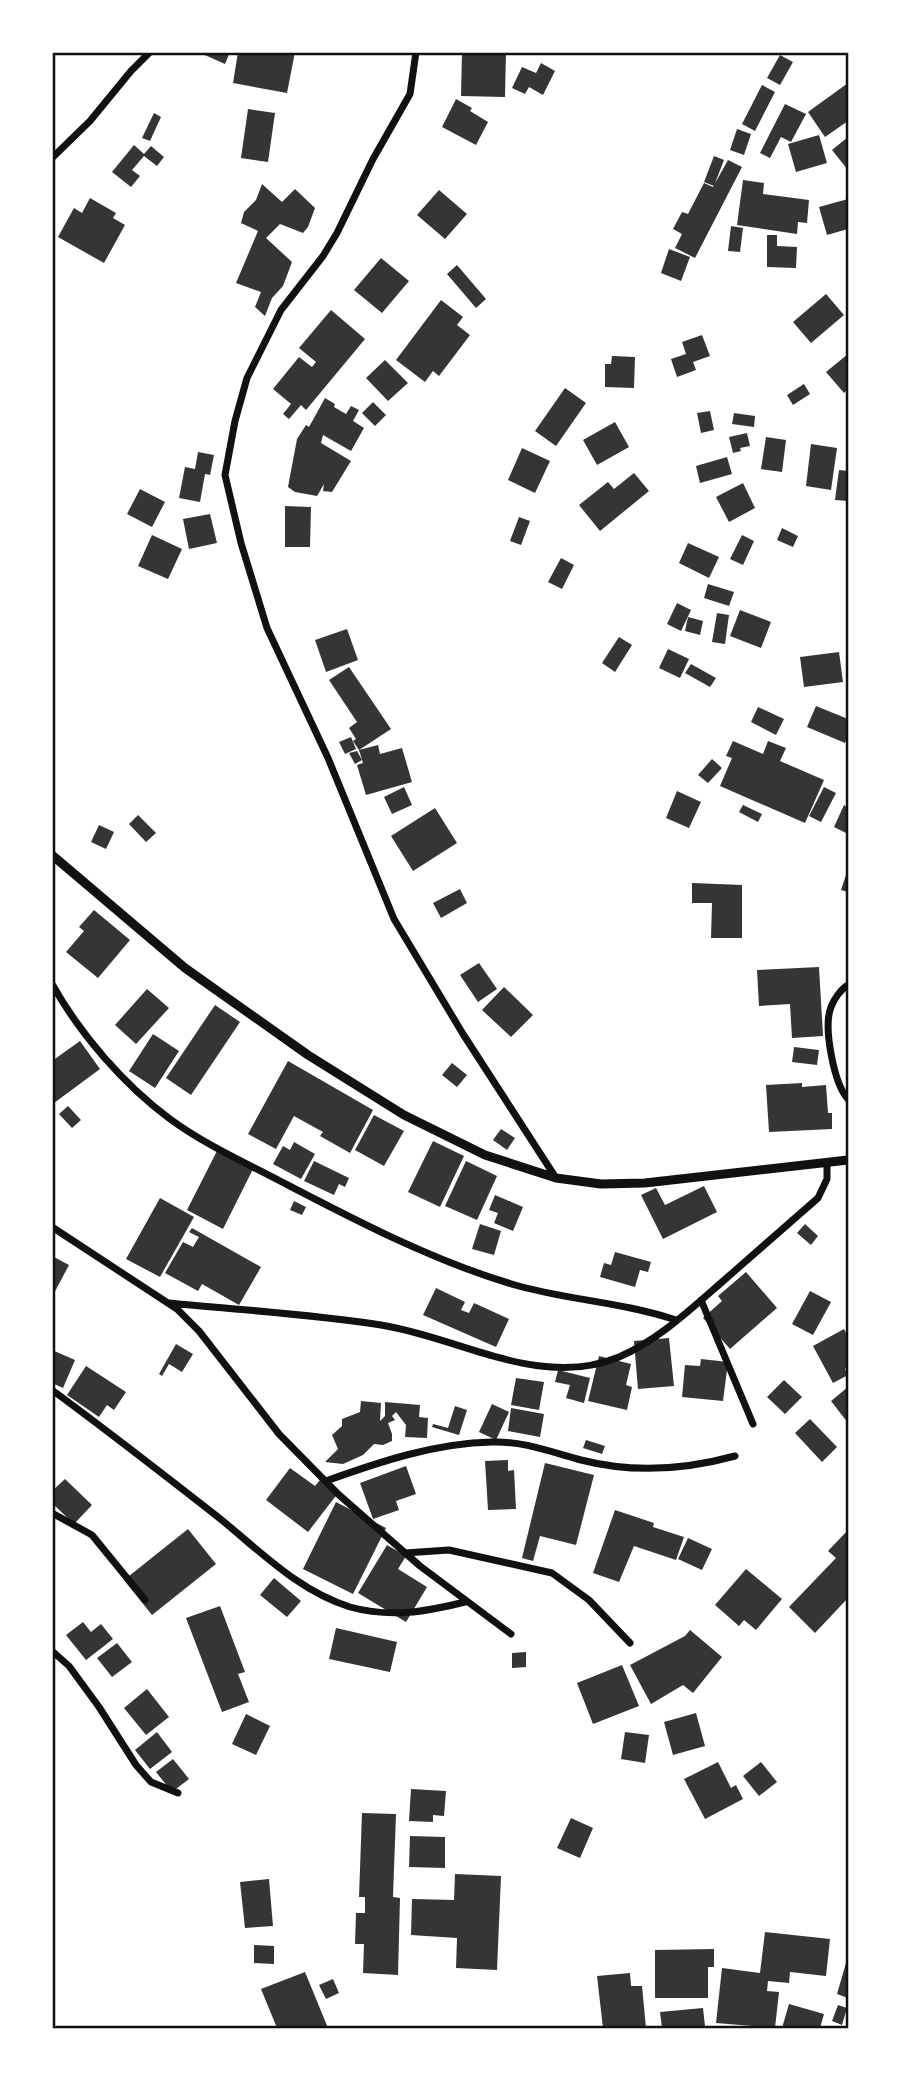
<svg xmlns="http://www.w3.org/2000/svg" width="901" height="2081" viewBox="0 0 901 2081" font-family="'Golos Text',sans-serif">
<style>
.building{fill:#353535}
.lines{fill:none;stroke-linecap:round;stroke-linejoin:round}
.minor{stroke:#111;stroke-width:7}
.tertiary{stroke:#111;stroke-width:9}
.neatline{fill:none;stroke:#111;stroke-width:2.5}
</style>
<rect width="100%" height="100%" fill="#fff"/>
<path class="building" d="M198,52H230L225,64Z
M238,52H295L287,93L233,83Z
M462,52H506L505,97L461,96Z
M780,55L793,62L780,85L767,78Z
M541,63L555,71L543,95L529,87L525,94L512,88L522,67L536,73Z
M848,83V121L825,137L808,112Z
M762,85L775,92L755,131L742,124Z
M456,99L472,108L470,111L488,122L476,145L442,127Z
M785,104L806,114L791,142L781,137L770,158L760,153Z
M248,109L275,113L268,162L241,158Z
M154,113L161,117L150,141L142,138Z
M737,129L751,134L744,155L730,150Z
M819,135L827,163L796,172L788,144Z
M848,137V170L832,150Z
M134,145L144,154L151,146L164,157L157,166L144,156L132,170L140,176L131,187L112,172Z
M714,156L724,160L714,186L704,182Z
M728,160L742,167L695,258L675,248L682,234L673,229L682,212L688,214L704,183L713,187Z
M743,180L764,183L763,194L809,200L807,223L798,222L797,234L737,225Z
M262,184L282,202L295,189L315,208L308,227L303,233L280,224L266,238L292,262L283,286L272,298L265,316L255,307L261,292L236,283L258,231L241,223L244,212L256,200Z
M439,190L467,214L445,239L417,215Z
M90,198L116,213L113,218L125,225L104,263L58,237L74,208L82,213Z
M848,199V229L827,235L819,207Z
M731,226L743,228L740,252L728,251Z
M767,235H777V246L797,247L796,268L767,267Z
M669,249L690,257L681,281L661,273Z
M381,258L409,281L382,313L354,290Z
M457,265L486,299L476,308L447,274Z
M826,294L844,315L811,343L793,322Z
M441,300L463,317L457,325L470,335L439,376L433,371L425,382L396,360Z
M331,310L365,339L306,410L301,405L289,419L283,414L291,404L273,389L299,357L312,367L316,362L299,348Z
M702,335L710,356L693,362L696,370L677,377L671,359L686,354L682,342Z
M848,354V389L844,393L826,372Z
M612,356L635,357L634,388L605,387V364H611Z
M385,360L408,383L388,401L366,378Z
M804,384L810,394L793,405L787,395Z
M565,388L586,403L556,446L535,431Z
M325,398L335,404L334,407L346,414L351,406L359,410L353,421L364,428L351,451L323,435L321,443L351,461L332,492L323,491L324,484L317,496L295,492L288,487L297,439L306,425L309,427Z
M373,402L386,415L375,426L362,413Z
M710,411L714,430L701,433L697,413Z
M734,413L755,416L754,427L732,424Z
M615,422L629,447L597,465L583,440Z
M747,433L750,446L740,448L741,451L733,453L729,437Z
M766,437L786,440L782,472L761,469Z
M811,444L837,448L831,490L806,486Z
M522,448L550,461L535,493L508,480Z
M198,452L214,455L210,475L205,474L200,502L179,498L185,467L195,469Z
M727,457L732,474L700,483L696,466Z
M839,470L848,471V501L835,500Z
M634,473L649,491L600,531L579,505L608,482L614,489Z
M743,483L755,508L729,522L716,497Z
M140,489L165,502L152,527L127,514Z
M285,506L311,507L310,547H285Z
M210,514L217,543L189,549L183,519Z
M519,517L530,521L521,545L510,541Z
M782,528L798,536L793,547L777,540Z
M152,535L182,549L168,579L138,566Z
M742,535L754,541L743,565L730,559Z
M688,543L719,557L709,578L679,563Z
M561,558L574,565L562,589L548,582Z
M708,584L734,592L729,606L704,598Z
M677,603L691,610L681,631L667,624Z
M740,610L771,622L761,648L730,636Z
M717,613L729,615L725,644L712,642Z
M688,617L703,621L700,635L685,631Z
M347,629L358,660L326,672L315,640Z
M619,637L632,645L615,672L602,663Z
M668,649L689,659L680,678L659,668Z
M839,652L843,682L804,687L800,657Z
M691,664L716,678L710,687L685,673Z
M349,667L391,729L359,750L353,741L356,739L349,728L357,722L329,680Z
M816,706L848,719V734L845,743L807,727Z
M758,707L784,719L776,735L751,722Z
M351,737L356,749L345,754L339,742Z
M733,741L763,754L768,741L786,748L780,761L824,780L805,823L720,786L732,758L726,756Z
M378,745L380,754L402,748L412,782L366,795L357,765L363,763L359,750Z
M357,751L362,760L355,764L349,753Z
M712,759L722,768L708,783L698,775Z
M404,787L412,805L392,814L384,797Z
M824,787L836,793L821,822L809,816Z
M677,791L701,802L689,828L666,818Z
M743,805L762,814L758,822L739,812Z
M844,805L848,808V834L834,827Z
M435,808L457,843L413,871L391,836Z
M138,815L156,833L146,842L129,824Z
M99,825L114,832L106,849L91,842Z
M848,869V892L841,890Z
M692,883L742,885V938H711L712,903H692Z
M460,889L467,903L441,918L433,903Z
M94,910L130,940L98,978L66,952L84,931L79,927Z
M479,963L497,989L478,1002L460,975Z
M819,967L823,1036L792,1038L790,1004L759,1006L757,970Z
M504,987L533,1015L511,1037L482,1010Z
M147,989L169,1008L136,1044L115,1025Z
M215,1005L240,1022L191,1095L166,1078Z
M153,1034L179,1051L155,1088L129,1071Z
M80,1041L100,1069L54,1103L52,1061Z
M794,1047L819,1050L817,1065L792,1062Z
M288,1061L373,1110L350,1153L320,1136L323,1132L294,1116L276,1149L248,1134Z
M452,1063L467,1075L457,1087L442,1075Z
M802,1083V1087L826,1085L828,1113H832V1129L769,1132L766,1085Z
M68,1106L81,1120L72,1128L59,1114Z
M374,1115L404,1131L384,1166L355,1150Z
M501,1129L515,1138L507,1150L493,1140Z
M433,1141L464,1156L440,1207L408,1192Z
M294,1142L315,1154L301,1179L273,1164L283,1146L290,1150Z
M219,1147L255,1165L223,1229L187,1210Z
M314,1161L349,1178L345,1187L339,1184L334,1195L304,1181Z
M466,1161L497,1176L477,1220L445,1206Z
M704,1186L717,1212L663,1239L641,1195L656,1188L665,1205Z
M495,1195L523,1207L513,1231L494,1223L498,1213L489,1210Z
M160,1198L194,1217L160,1277L126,1259Z
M294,1201L306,1207L302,1215L290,1210Z
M480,1224L501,1231L494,1255L472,1249Z
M805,1224L818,1236L811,1245L797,1233Z
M192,1228L261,1267L239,1305L202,1284L198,1291L165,1273L183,1242L193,1247L199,1237L189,1232Z
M615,1252L651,1262L648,1272L640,1270L635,1287L600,1277L604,1263L611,1265Z
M52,1256L69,1265L52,1297Z
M746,1272L777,1308L730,1349L703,1318L722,1301L718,1296Z
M436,1288L465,1302L461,1310L469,1313L474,1303L509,1319L496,1347L423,1315Z
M810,1291L831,1302L813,1335L792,1324Z
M844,1329L848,1337V1367L845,1369L848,1375L833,1383L813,1346Z
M669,1338L674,1386L638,1389L634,1341Z
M176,1344L193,1354L182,1372L169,1364L162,1376L159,1374Z
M52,1350L75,1360L63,1388L52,1383Z
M599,1356L631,1364L626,1385L632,1387L627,1410L588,1401Z
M701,1359L728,1362L723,1401L682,1397L685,1365L700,1366Z
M86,1366L126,1392L114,1410L107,1405L99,1417L67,1395Z
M558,1370L590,1378L584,1403L566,1398L570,1385L555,1382Z
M516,1378L544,1382L539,1410L511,1405Z
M784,1380L802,1397L785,1414L767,1397Z
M848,1387V1423L831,1401Z
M361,1401L381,1403L380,1421L385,1416V1402L420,1405L419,1417L428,1418L427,1438L405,1437L406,1425L396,1412L392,1416L395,1420L388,1423L392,1434V1441L383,1445L374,1444L363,1455L343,1464L325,1462L338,1449L332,1435L342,1426V1419L360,1412Z
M492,1404L509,1412L496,1440L479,1432Z
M455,1406L467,1410L459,1435L432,1427L433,1424L448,1428Z
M511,1408L544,1414L540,1437L508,1431Z
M810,1419L837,1447L822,1462L795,1433Z
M586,1440L605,1446L602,1454L583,1448Z
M508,1460V1471L514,1470L516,1509L488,1510L485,1461Z
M545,1463L594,1475L576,1545L540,1536L533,1561L522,1558Z
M406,1466L416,1494L396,1501L399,1510L373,1519L360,1483Z
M290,1468L315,1486L320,1480L338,1493L308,1532L266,1500Z
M65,1479L92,1505L74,1524L52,1503V1491Z
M336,1502L386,1528L353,1594L303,1569Z
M615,1510L654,1523L653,1527L684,1537L676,1560L634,1546L619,1582L593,1573Z
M188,1529L216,1564L152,1615L124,1580Z
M848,1530V1598L815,1633L789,1607L836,1558L828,1551Z
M688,1538L712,1549L702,1570L678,1559Z
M387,1545L406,1556L398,1569L427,1587L406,1622L358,1593Z
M746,1569L782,1599L756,1630L744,1620L739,1626L715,1605Z
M274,1578L301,1601L287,1617L260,1595Z
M220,1606L245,1672L238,1674L249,1702L222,1712L186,1618Z
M83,1622L91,1632L101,1624L113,1639L86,1660L66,1635Z
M336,1628L397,1642L390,1672L329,1659Z
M690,1630L722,1657L693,1693L683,1685L651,1704L630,1665L685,1636Z
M117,1643L132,1662L112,1677L97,1658Z
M526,1652V1667L512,1668V1653Z
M622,1665L639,1706L593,1724L577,1683Z
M147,1689L169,1717L146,1735L124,1708Z
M696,1713L705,1746L673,1755L664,1722Z
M246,1714L270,1726L256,1755L232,1744Z
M157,1732L172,1752L150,1769L135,1750Z
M625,1732L649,1735L645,1763L621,1759Z
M173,1759L189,1779L172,1792L156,1772Z
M718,1762L731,1788L736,1785L743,1799L705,1819L684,1779Z
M761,1762L777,1782L759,1796L743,1776Z
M411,1789L446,1791L444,1816L433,1815V1822L409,1821Z
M362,1813L396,1814L393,1897L400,1898L398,1975L363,1973L364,1944H355L356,1913H365V1897H359Z
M571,1818L593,1828L580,1858L557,1848Z
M410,1836L445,1837V1868L409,1867Z
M455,1874L501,1876L497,1970L456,1968L457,1938L411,1935L412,1899L454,1900Z
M269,1879L273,1926L245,1928L240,1882Z
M765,1932L830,1939L826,1976L790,1972L789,1983L768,1981L767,1991L779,1992L775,2028L716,2023L722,1968L760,1973Z
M254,1945L274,1946V1964L254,1963Z
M714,1949V1967H708V1998H655V1950Z
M848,1956V1998L837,1994Z
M305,1972L328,2028H277L261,1989Z
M630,1973L631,1986H642L646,2028H603L597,1976Z
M333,1979L339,1993L326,1999L319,1985Z
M789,2004L824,2014L820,2028H782Z
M838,2005L847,2008L842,2025L832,2021Z
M703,2008L705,2026L662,2028L660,2012Z"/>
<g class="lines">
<path class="minor" d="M416,52L410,94L373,159L337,233L323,256L281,310L247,378L235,421L225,475L241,543L267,628L328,758L394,919L463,1034L556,1178
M52,158L90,121L131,71L150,52
M52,984C80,1034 124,1085 170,1119C204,1144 244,1162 282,1182C357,1221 433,1261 515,1285C567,1300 622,1302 676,1320
M848,985C841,989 834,999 831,1007C823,1027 834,1084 848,1099
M52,1227L177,1309L199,1331L279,1434L338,1494L420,1566L511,1634
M701,1300L753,1424
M169,1303C240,1310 311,1314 381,1325C459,1337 540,1390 619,1357C657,1341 691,1309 722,1282C754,1254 786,1226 818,1198L827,1179V1163
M52,1390C108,1431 163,1474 218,1517C259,1550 298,1591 350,1607C390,1618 425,1612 465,1602
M326,1481C379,1462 435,1443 492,1442C524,1441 551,1452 581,1460C632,1473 684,1470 735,1456
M52,1513L92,1535L145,1600
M405,1553L449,1550L552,1573L589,1600L630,1643
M52,1651L69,1666L99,1707L136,1765L151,1782L178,1793"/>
<path class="tertiary" d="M52,855L185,968L308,1055L404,1115L485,1155L556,1178L601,1184L645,1183L848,1160"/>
</g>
<rect width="901" height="2081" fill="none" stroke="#ffffff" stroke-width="108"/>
<rect x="54" y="54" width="793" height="1973" class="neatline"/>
</svg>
